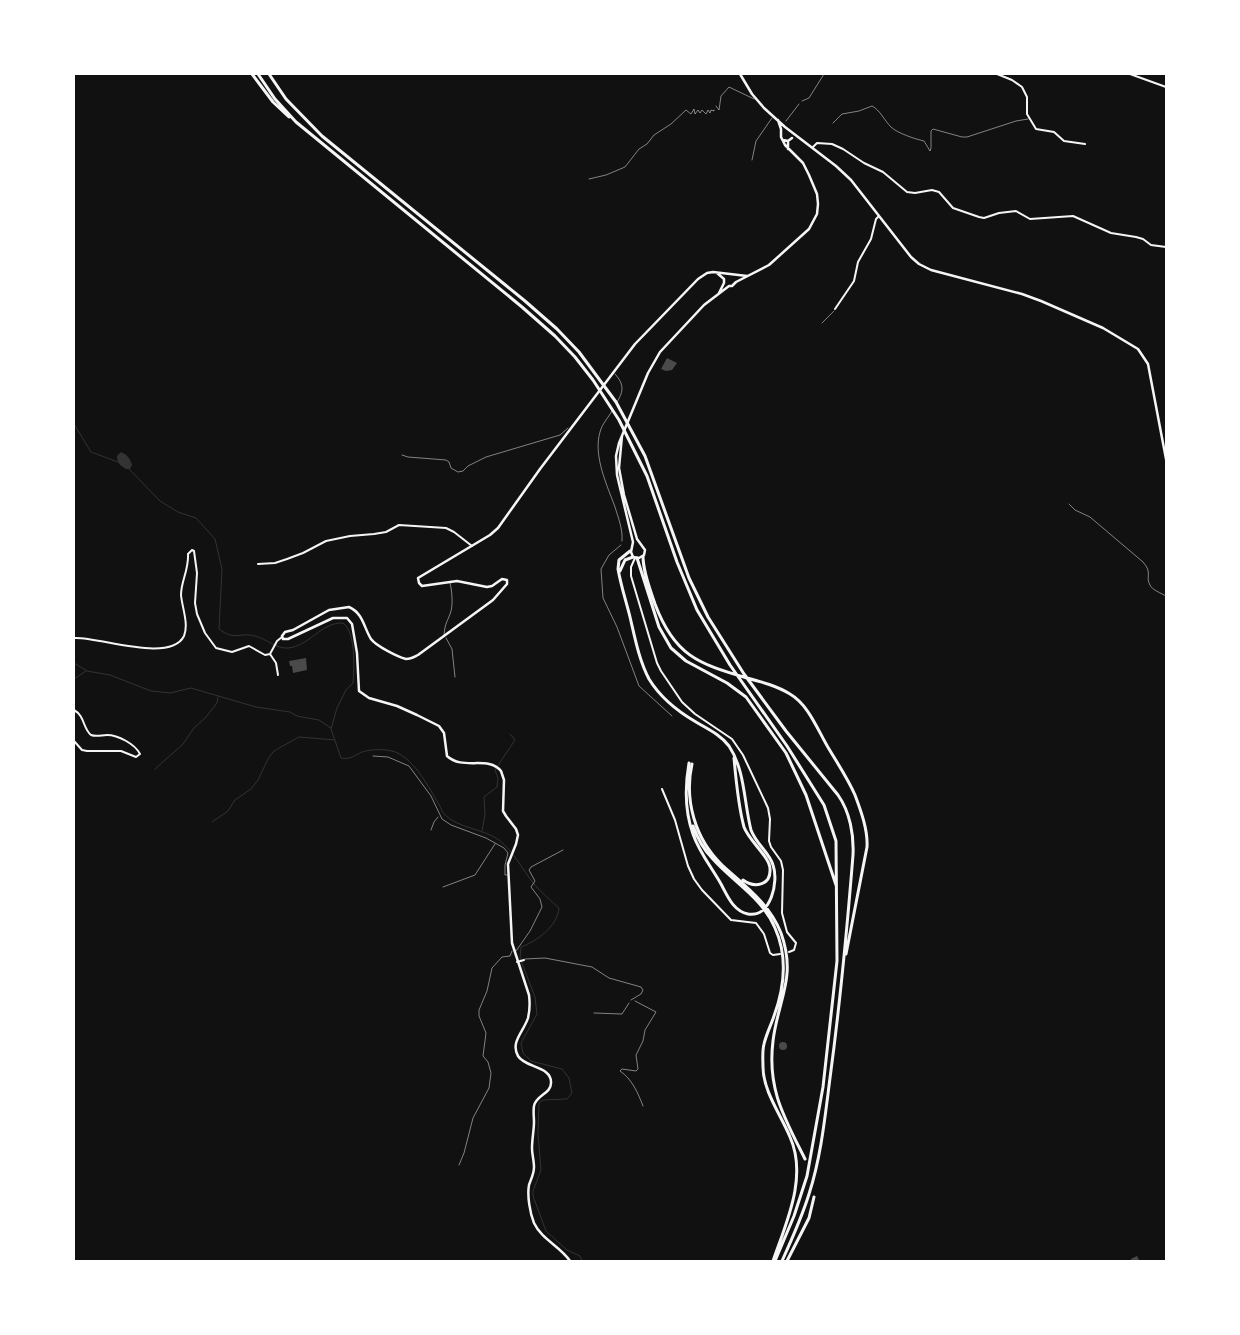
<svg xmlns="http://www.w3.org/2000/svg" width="1240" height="1335" viewBox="0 0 1240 1335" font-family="'Fira Sans',sans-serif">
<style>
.water{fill:#333}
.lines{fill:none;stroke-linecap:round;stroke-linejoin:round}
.stream{stroke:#333;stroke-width:1}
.building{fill:#4a4a4a}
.path{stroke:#f5f5f5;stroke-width:0.5}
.service{stroke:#f5f5f5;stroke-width:0.5}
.minor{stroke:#f5f5f5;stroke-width:2}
.secondary{stroke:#f5f5f5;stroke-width:2.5}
.motorway{stroke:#f5f5f5;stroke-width:3}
</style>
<rect width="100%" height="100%" fill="#111"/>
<path class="water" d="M121,452C127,455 130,458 132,465L130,469H126C120,466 117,462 117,456Z"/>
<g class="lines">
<path class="stream" d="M74,424L91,452L118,462
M128,468L160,501L178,512L196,518L215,539L222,569L219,629C234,641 240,632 255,636C267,639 276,649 288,648C310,646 321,622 343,623C356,632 354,668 353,683L346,690L337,708L331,729L341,758C350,760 355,755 362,752C371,749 384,749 392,751C412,756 427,784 437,801C440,805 441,810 444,814C457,828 484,829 499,840C514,852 522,869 534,884C542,893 550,900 559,908C557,927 537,941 521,947L520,958L535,997L537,1014L521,1043L523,1053L531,1061L562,1069L569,1078L572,1093L567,1099L543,1100L539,1103L538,1134L541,1170L533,1191V1196L546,1231L567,1250L580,1256L582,1261
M74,663L87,671L110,675L151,691L170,693L191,688L256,707L290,712L297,716L319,720L331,728
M74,679L86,671
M155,769L183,744L194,728L206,717L217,703L218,697
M212,822L228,811L235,800L251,789L258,780L268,759L273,752L279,748L299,737L335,740
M482,831L485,815L484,797L497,787L498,778L495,770L515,740L510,734"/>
</g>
<path class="building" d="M667,358L677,363L672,370L666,371L661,369Z
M306,658L307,670L293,673L292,666H290L289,661Z
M779 1046a4 4 0 1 1 8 0a4 4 0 1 1-8 0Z
M1137,1256L1139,1260L1131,1261V1259Z"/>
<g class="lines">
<path class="path" d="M786,121L799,104
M589,179L606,175L625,167L639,149L647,144L654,135L671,124L686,110L691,114L694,109L695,114L698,110L700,113L702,110L706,114L708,110L710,113L711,110L714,111V110
M1069,504L1075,510L1090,517L1143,562C1153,573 1145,577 1150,585C1152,590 1161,593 1166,596
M621,545L609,555L601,569L603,598L617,627L639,686L672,716
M635,1001L656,1012L645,1030L643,1041L636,1055L638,1069L636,1071L622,1069L620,1071C632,1079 638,1093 643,1106
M594,1013L622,1014L629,1003"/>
<path class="service" d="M802,101L809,98L824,74
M716,106L719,110L721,96L729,87L754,99
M833,123L842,114L859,111L872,106C880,110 884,120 891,127C897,133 915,139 924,141L930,151L931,148V131L933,129L962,137H967L1016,121L1028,119
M752,160L756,141L772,118
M822,323L834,311
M615,374C624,384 624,391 617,402
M612,411C608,418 602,424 600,432C593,456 607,485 615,507C618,517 623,529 622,541
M402,455L408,457L446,460L449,462L451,468L458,472L463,471L468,466L486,457L560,435L568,428
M444,635C445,622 448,621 451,611C453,604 452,590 450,583
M446,638L452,649L455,677
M373,756L388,757L409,766L431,796L442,819L451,825L486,838L504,848L508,853L505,865V875H507
M431,830L434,822L438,817
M443,887L475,875L495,844
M516,951L530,931L542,907L540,899L531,887L535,881L529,870L531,867L563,850
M525,959L545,958L592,967L609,978L641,987L643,990L641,994L631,1000
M459,1165L464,1153L473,1118L489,1088L491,1073L488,1062L483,1056L486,1033L479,1016V1010L487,991L492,968L502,957L510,956L512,951"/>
<path class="minor" d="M997,74L1012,80L1022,87L1027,97V114L1036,129L1054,132L1064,141L1085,144
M1130,74L1166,87
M813,147L817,143L832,144L843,149L864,163L883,172L907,192L915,193L932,190L939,192L953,208L979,217L984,218L999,213L1016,211L1030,219L1073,216L1111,233L1136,237L1143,239L1151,245L1166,247
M835,309L854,281L858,262L871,239L876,219L879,216
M635,558L631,567V576L657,663L661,671L682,702L695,714L732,739L743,755L768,808L770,819L769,841L771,847L781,861L783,870L782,913L787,932L796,943L794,950L789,952
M258,564L275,563L287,559L303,553L326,541L350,536L374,534L386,532L399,525L446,528L454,532L472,546
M74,638C97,636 170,664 184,636C189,624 182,607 181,595C181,581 189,570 188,554L192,550L194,551L197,573L195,603L197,614L205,633L216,648L232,652L249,646L265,655L270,654L277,641L282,637
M270,654L276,663L278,675
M74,710C85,716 83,729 91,735C96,737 102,735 107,735C118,735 135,744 140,754L136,757L121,751H87L82,750L74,741
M662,789L675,820L688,866L694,879L702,890L731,920L756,923L764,934L770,953L773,955L780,954
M517,962L524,960"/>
<path class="secondary" d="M740,74L752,94L764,108L785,127L836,166L851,180L911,257L919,264L931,270L1022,294L1041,301L1103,328L1138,349L1148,364L1166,459
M783,140L788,141L792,138
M788,141V149
M717,273L724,279V283L719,293
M622,436L619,468L624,495L637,539L645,550L644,555L639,558L633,557L631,552L633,542L617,475L616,456L619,443L648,373L660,352L704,305L729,286H732L736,282L769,265L809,229L817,214L818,204L817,194L809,175L803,163L785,145L781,137V129L778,120
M570,1261C560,1246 542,1240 534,1223C530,1213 527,1196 529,1185C531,1179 534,1174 534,1167C534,1161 532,1154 532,1148C532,1139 534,1130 534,1122C534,1117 533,1111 534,1106C536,1095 551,1094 551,1083C552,1066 525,1068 518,1056C510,1042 524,1031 528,1018C530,1010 530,1003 529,995L512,943L508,864L516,844L518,835L516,829L506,816L503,811L504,780L501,771C488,755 463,771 447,756L444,733L439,726L417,715L397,706L369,698L359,691L357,653L352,624L347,618H333L288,639H283L282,636L285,632L293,630L329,610L349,607C363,613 364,628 371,639C376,646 398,657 406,659C411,659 414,657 418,655L493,600L507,584V580L502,579L492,586L487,587L457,581L422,586L419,583L418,578L490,535L498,528L540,469L635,344L698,279L707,273L713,272L747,276"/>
<path class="motorway" d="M252,74L273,102L289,117
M258,74L275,99L296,122L522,307L555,336L575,357L593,380L619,420L647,476L677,562L697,610L730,665L787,746L824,805L836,841L837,961L823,1087L807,1176L794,1216L775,1261
M269,74L286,99L322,136L525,301L557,329L579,352L616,402L645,456L689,578L708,617L744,674L786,731L838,795C850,812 854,835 853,855C847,930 840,1004 830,1078C825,1117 821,1157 809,1194C802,1217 792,1239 782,1261
M630,551L619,560L618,569C621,586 626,601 630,617C635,638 639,660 649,679C660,697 677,711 696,722C708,729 721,735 729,746C745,770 744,803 751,830C756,844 769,852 773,865C779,881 771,918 748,914C733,911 727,895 721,884C712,868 699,852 693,834C685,812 685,786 689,763
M643,556C643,572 650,589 655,604C674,655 698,664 747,678C762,682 777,686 790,694C809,705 818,731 829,749C838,764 848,779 855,795C861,811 868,830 867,847L846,954
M637,558L659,627L671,648L686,661L727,683L746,697L786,753L806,795L836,885
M620,571L625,560L633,557
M734,758C736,780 738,805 744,827C749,841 770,857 770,869C771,886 754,888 743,880
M692,764C684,800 695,839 722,865C745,886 769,903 781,933C797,978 778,999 773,1041C767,1089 784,1117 805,1159
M693,826C697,837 703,849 712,858C733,882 762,897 775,928C788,957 785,986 774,1016C771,1025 766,1035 764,1044C762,1052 763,1060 763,1067C763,1091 781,1115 790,1137C808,1177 786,1223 773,1261
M787,1261L809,1218L814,1197"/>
</g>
<rect width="1240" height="1335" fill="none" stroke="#ffffff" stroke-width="150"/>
</svg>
